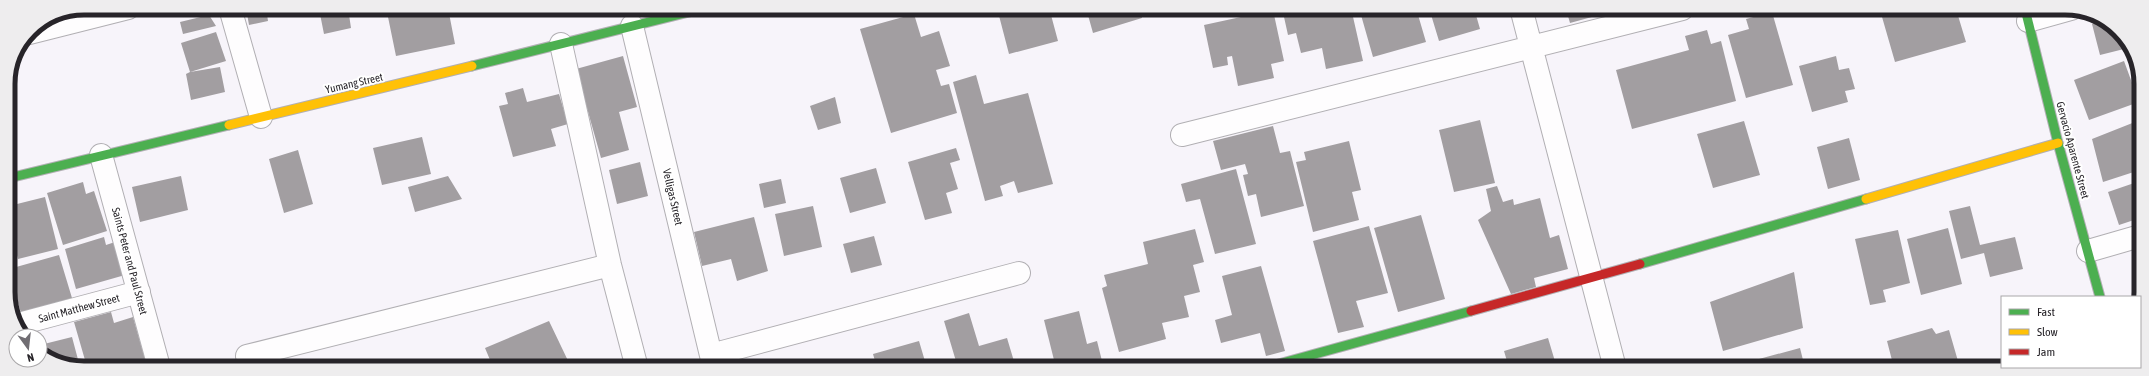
<svg xmlns="http://www.w3.org/2000/svg" width="2149" height="376" viewBox="0 0 2149 376" font-family="'Asap Condensed',sans-serif">
<style>
.building{fill:#a29ea1}
.lines{fill:none;stroke-linecap:round;stroke-linejoin:round}
.street-casing{stroke:#b1afb3;stroke-width:24}
.fast-casing{stroke:#b1afb3;stroke-width:11}
.slow-casing{stroke:#b1afb3;stroke-width:11}
.jam-casing{stroke:#b1afb3;stroke-width:11}
.street{stroke:#fefdfe;stroke-width:22}
.fast{stroke:#4caf50;stroke-width:9}
.slow{stroke:#ffc107;stroke-width:9}
.jam{stroke:#c62828;stroke-width:9}
.labels{text-anchor:middle;dominant-baseline:central;stroke-width:4;stroke-linejoin:round;paint-order:stroke}
.street-label{font-size:11px;fill:#272429;stroke:#fff}
.rim{fill:none;stroke:#272429;stroke-width:5}
</style>
<rect width="100%" height="100%" fill="#f7f4fa"/>
<path class="building" d="M246,8H266L268,21L249,25Z
M275,8H310V9L278,17Z
M348,8L351,28L324,34L320,14Z
M432,8H448L455,44L396,56L388,17Z
M526,8H565V9L528,17Z
M997,8H1076V9L1051,15L1058,41L1009,54Z
M1086,8H1140L1142,18L1093,33Z
M1282,8H1351L1363,61L1326,69L1322,48L1301,53L1296,33L1288,35Z
M1359,8H1416L1426,42L1373,57Z
M1429,8H1474L1480,29L1439,41Z
M1566,9H1621L1570,23Z
M1884,9H1956L1966,42L1895,62L1880,10Z
M1273,10L1284,61L1271,64L1274,78L1238,86L1232,56L1227,57L1228,65L1213,68L1204,25Z
M1772,12L1793,85L1746,98L1728,35L1749,29L1746,19Z
M914,14L921,37L939,31L950,66L936,70L941,86L949,84L957,113L891,133L860,29Z
M209,15L216,26L183,34L180,22Z
M2103,22L2115,27L2128,48L2100,55L2092,24Z
M1707,30L1711,44L1721,41L1736,101L1632,129L1616,70L1689,50L1685,36Z
M216,32L226,61L190,72L181,43Z
M623,56L637,107L619,112L629,150L601,158L576,69Z
M1836,56L1839,70L1849,68L1855,89L1845,91L1848,102L1812,112L1799,66Z
M2124,61L2139,102L2089,120L2074,80Z
M220,67L225,92L191,100L186,74L190,72Z
M976,75L984,104L1028,93L1053,184L1018,193L1014,181L1000,186L1003,196L985,201L953,82Z
M523,88L527,102L559,94L568,124L551,129L556,146L513,157L499,106L508,104L505,93Z
M835,97L841,123L818,130L810,106Z
M1480,120L1495,183L1454,192L1439,130Z
M2140,120V170L2103,182L2092,139Z
M1744,121L1760,175L1713,188L1697,134Z
M1273,126L1280,153L1290,151L1304,206L1261,217L1256,194L1248,196L1243,175L1248,174L1245,164L1221,170L1213,141Z
M422,137L431,174L382,185L373,148Z
M1849,138L1860,180L1828,189L1817,147Z
M1349,141L1361,190L1352,192L1359,220L1313,232L1296,162L1306,160L1304,152Z
M956,148L960,160L950,163L958,189L946,193L952,213L925,220L908,162Z
M298,150L313,204L284,213L269,159Z
M640,162L648,196L617,204L609,170Z
M876,168L886,203L850,213L840,178Z
M1236,169L1256,244L1215,254L1200,199L1186,202L1181,184Z
M181,176L188,210L140,222L132,187Z
M448,176L462,199L415,212L408,187Z
M781,179L786,203L764,208L759,184Z
M2140,181V218L2119,225L2108,192Z
M83,182L86,194L94,191L107,231L63,245L47,193Z
M1497,186L1503,202L1513,199L1514,205L1540,198L1550,238L1559,235L1568,269L1534,278L1536,287L1511,294L1478,220L1491,211L1486,189Z
M45,197L58,249L18,259L9,224V206Z
M813,206L822,247L784,256L775,214Z
M1970,206L1980,245L2015,237L2023,269L1990,277L1984,253L1961,259L1949,211Z
M1421,215L1445,299L1398,312L1374,228Z
M754,217L768,271L737,281L731,259L702,266L694,232Z
M1369,226L1388,293L1356,301L1364,327L1338,333L1313,241Z
M1948,228L1962,284L1921,295L1907,239Z
M1195,229L1204,262L1193,265L1200,292L1184,296L1189,317L1162,323L1166,339L1119,352L1102,288L1107,286L1104,275L1148,264L1143,242Z
M1898,230L1910,283L1883,290L1886,302L1870,305L1855,239Z
M874,236L882,265L851,273L843,244Z
M104,237L106,245L115,242L125,275L76,289L65,249Z
M9,241L15,262L9,263Z
M59,255L72,298L21,313L18,303L9,305V269Z
M1261,266L1285,351L1266,356L1260,333L1221,343L1215,320L1232,315L1222,276Z
M2136,267H2140V281Z
M1794,272L1803,328L1723,351L1710,302Z
M1079,311L1087,344L1097,341L1103,365L1124,359L1126,368H1056L1044,320Z
M111,312L114,323L133,317L145,359L114,367H87L74,322Z
M969,313L979,346L1007,338L1016,368H958L944,321Z
M549,321L571,367H493L485,348Z
M1932,328L1936,334L1949,330L1960,368H1894L1887,341Z
M72,337L80,367H74L40,352V345Z
M1548,338L1557,368H1509L1504,351Z
M919,341L927,368H877L873,354Z
M1800,348L1805,368H1762L1759,359Z
M145,360L147,367H120Z"/>
<g class="lines">
<g class="street-casing">
<path id="street" d="M230,8L261,117
M1521,8L1615,368
M2028,21L2071,9
M632,26L714,368
M29,33L128,8
M561,44L610,265L637,368
M1182,135L1682,9
M101,155L159,367
M2088,251L2140,236
M19,324L139,292
M711,355L1019,273
M247,356L610,265"/>
</g>
<g class="fast-casing">
<path id="fast" d="M2025,9L2058,143L2100,297
M472,66L705,8
M9,178L229,125
M1640,264L1866,199
M1264,368L1471,311"/>
</g>
<g class="slow-casing">
<path id="slow" d="M229,125L472,66
M1866,199L2058,143"/>
</g>
<g class="jam-casing">
<path id="jam" d="M1471,311L1640,264"/>
</g>
<use href="#street" class="street"/>
<use href="#fast" class="fast"/>
<use href="#slow" class="slow"/>
<use href="#jam" class="jam"/>
</g>
<g class="labels">
<g class="street-label">
<text transform="translate(354 83) rotate(-13)">Yumang Street</text>
<text transform="translate(2073 150) rotate(75)">Gervacio Aparente Street</text>
<text transform="translate(673 197) rotate(77)">Velligas Street</text>
<text transform="translate(130 261) rotate(75)">Saints Peter and Paul Street</text>
<text transform="translate(79 308) rotate(-15)">Saint Matthew Street</text>
</g>
</g>
<path d="M0 0H2149V376H0ZM84 15H2065A69 69 0 0 1 2134 84V292A69 69 0 0 1 2065 361H84A69 69 0 0 1 15 292V84A69 69 0 0 1 84 15Z" fill="#eeedee" fill-rule="evenodd"/>
<path class="rim" d="M84 15H2065A69 69 0 0 1 2134 84V292A69 69 0 0 1 2065 361H84A69 69 0 0 1 15 292V84A69 69 0 0 1 84 15Z"/>
<rect x="2001" y="296" width="140" height="72" fill="#ffffff" stroke="#a9a7a9"/>
<rect x="2009" y="309" width="20" height="6" fill="#4caf50" stroke="#a9a7a9"/>
<text x="2037" y="316" font-size="12" fill="#272429">Fast</text>
<rect x="2009" y="329" width="20" height="6" fill="#ffc107" stroke="#a9a7a9"/>
<text x="2037" y="336" font-size="12" fill="#272429">Slow</text>
<rect x="2009" y="349" width="20" height="6" fill="#c62828" stroke="#a9a7a9"/>
<text x="2037" y="356" font-size="12" fill="#272429">Jam</text>
<g transform="translate(28 348) rotate(165)"><circle r="19" fill="#ffffff" stroke="#a9a7a9"/>
<path d="M0-3L7 15L0 10L-7 15Z" fill="#706d72"/>
<text y="-6" font-size="11" font-weight="bold" text-anchor="middle" fill="#272429">N</text>
</g>
</svg>
